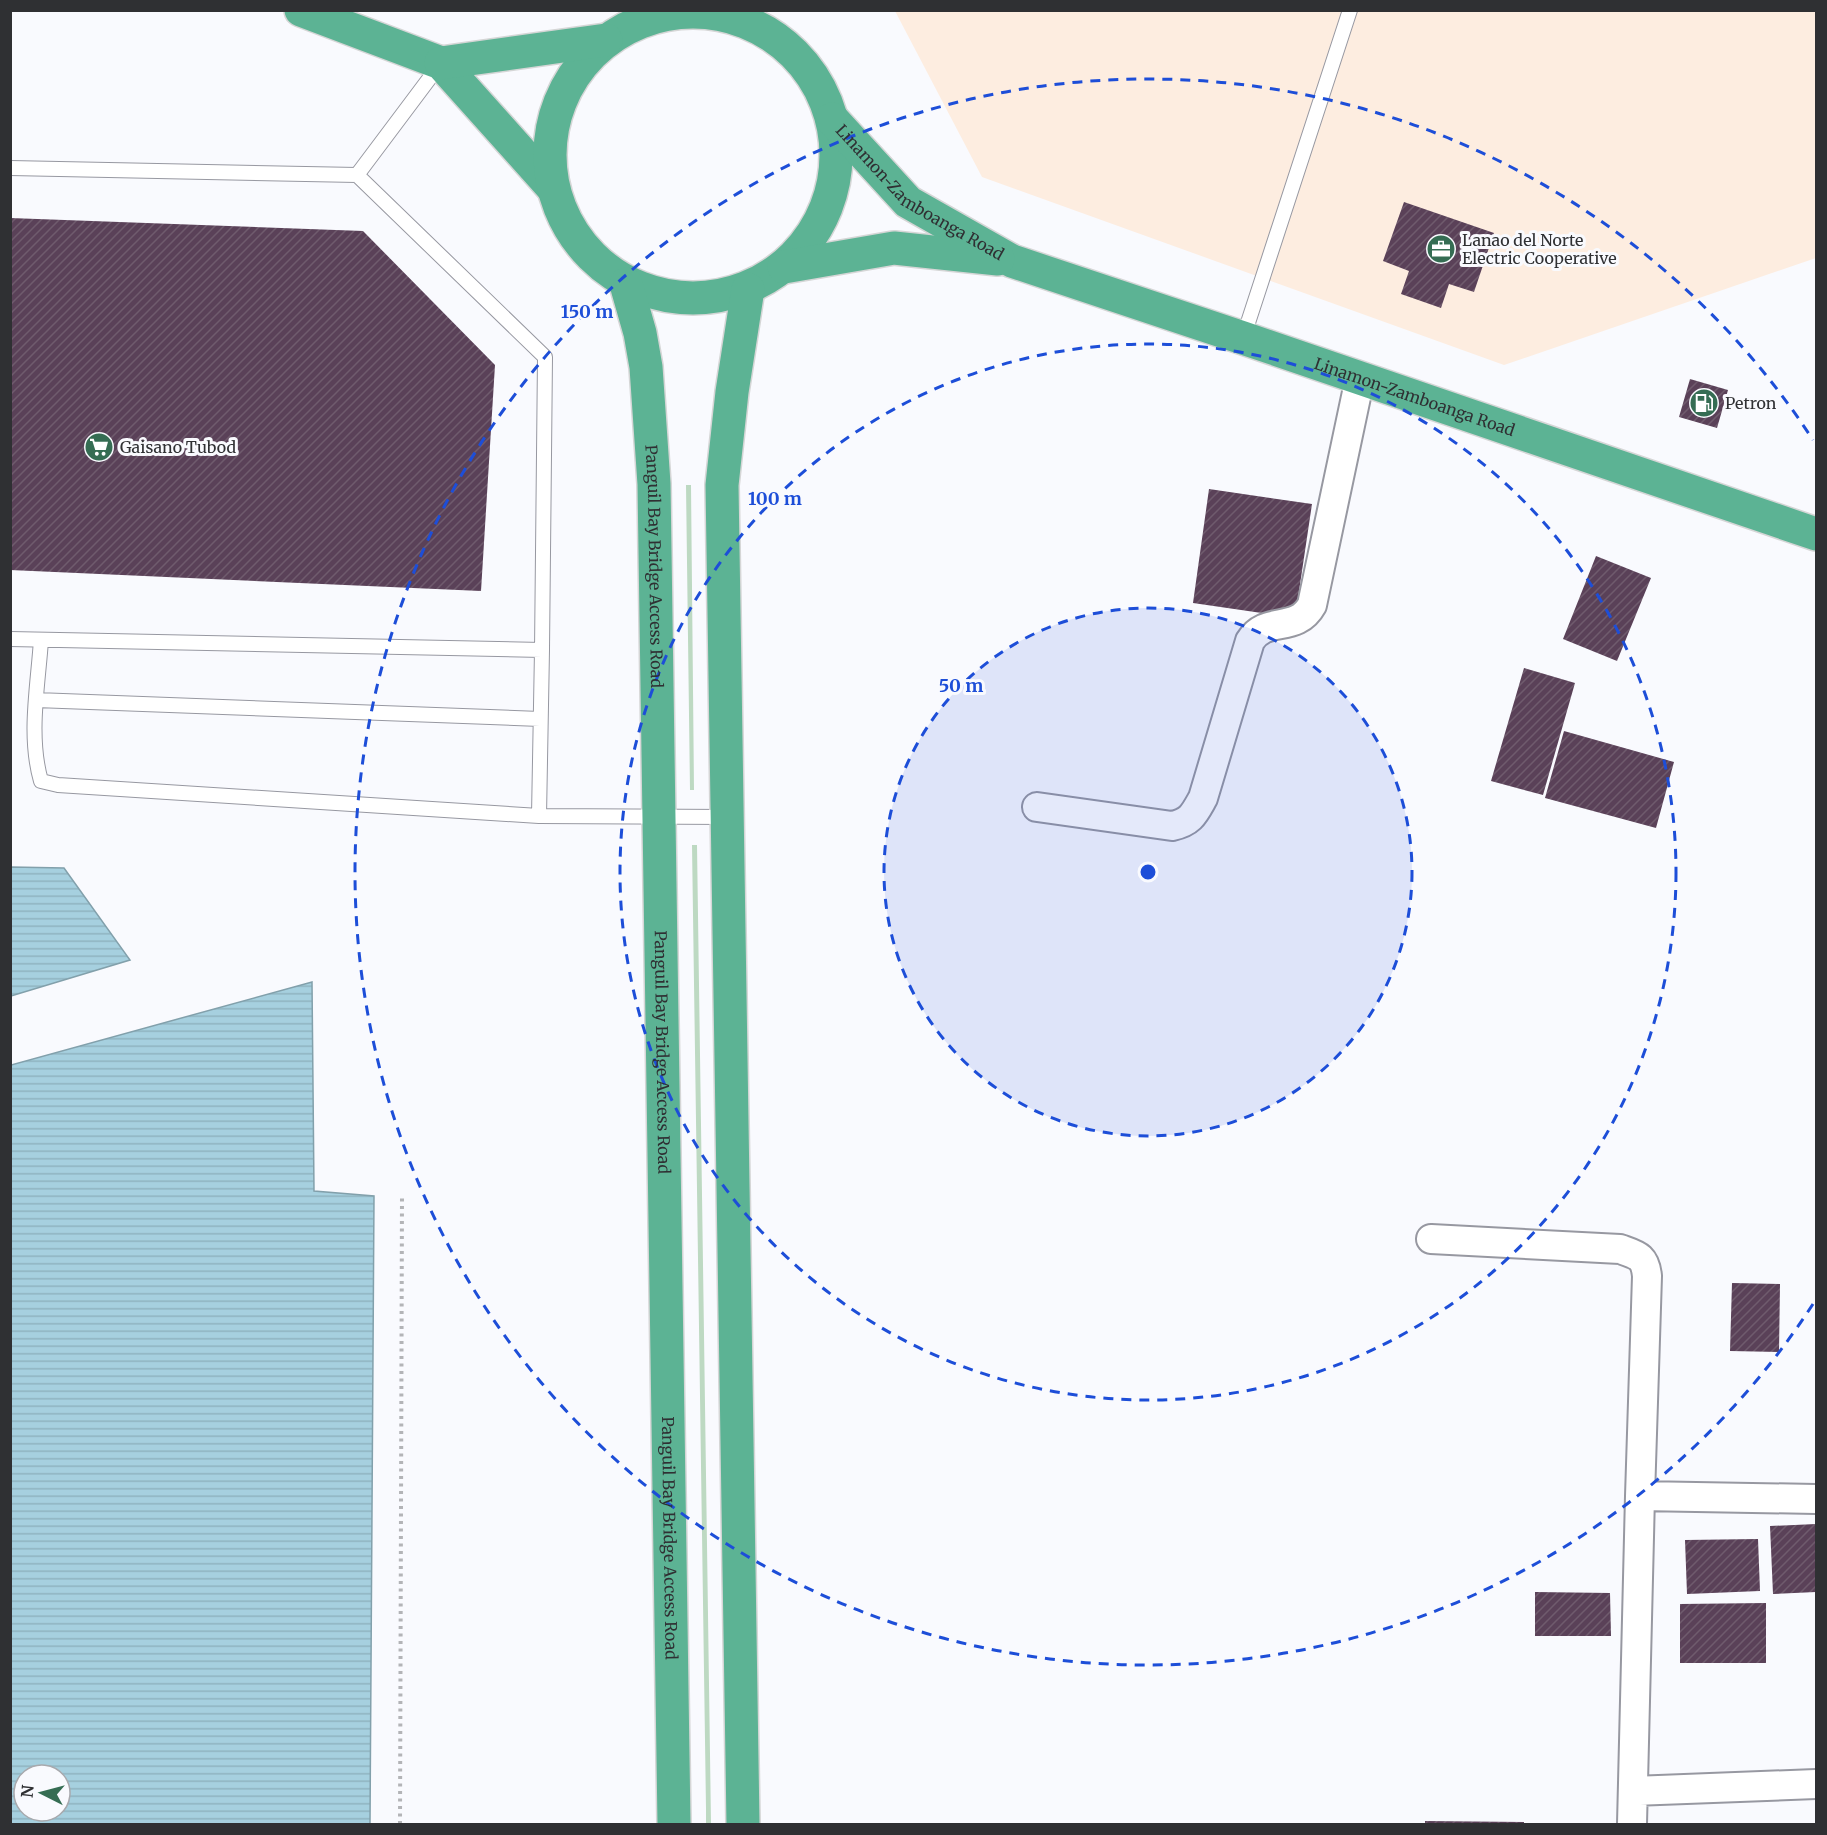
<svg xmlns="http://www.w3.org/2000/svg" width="1827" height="1835" viewBox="0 0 1827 1835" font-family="Merriweather,serif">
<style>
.commercial{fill:#fdede0}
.green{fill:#bdd9c2}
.water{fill:url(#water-rules);stroke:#82a0ab;stroke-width:1.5;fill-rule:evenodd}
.building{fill:url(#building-hatch)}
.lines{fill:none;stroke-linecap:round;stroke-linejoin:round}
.service-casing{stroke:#9798a1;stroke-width:16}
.minor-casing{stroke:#9798a1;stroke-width:32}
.trunk-casing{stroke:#d5d6d6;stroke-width:36}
.path{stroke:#b3b4b7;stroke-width:4;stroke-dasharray:3 4.5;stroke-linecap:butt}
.service{stroke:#fff;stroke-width:14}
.minor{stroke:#fff;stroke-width:28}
.trunk{stroke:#5cb394;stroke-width:33}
.ring{fill:none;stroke:#1d4ed8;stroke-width:3;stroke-dasharray:10 8}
.labels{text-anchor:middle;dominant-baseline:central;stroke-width:6;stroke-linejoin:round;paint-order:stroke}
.street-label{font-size:16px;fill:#2f3033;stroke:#f9fafe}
.poi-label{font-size:16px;fill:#2f3033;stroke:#f9fafe;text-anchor:start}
.centre{fill:#1d4ed8;stroke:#f9fafe;stroke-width:3}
.ring-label{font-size:18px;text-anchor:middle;font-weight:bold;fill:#1d4ed8;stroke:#f9fafe;stroke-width:6;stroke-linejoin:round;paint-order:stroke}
</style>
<defs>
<pattern id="water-rules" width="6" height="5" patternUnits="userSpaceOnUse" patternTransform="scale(1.5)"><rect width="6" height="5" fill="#a6d0df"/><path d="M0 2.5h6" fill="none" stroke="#8fb3c0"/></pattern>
<pattern id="building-hatch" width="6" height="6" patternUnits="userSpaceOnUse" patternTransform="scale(1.5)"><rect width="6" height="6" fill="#5a4158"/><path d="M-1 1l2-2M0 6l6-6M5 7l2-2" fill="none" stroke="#6f5b6d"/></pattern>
</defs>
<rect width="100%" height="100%" fill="#f9fafe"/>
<path class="commercial" d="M895,11H1816V258L1504,365L982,177Z"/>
<path class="green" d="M686,485H691L694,790H690Z
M692,845H697L711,1824H706V1809Z"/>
<path class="water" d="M11,867L64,868L130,960L11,996Z
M312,982L314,1191L374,1196L370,1824H11V1065ZM24,1775H60V1811H24Z"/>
<path class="building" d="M1404,202L1494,233L1474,292L1449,284L1441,308L1401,294L1409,271L1383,261Z
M10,218L363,231L495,365L481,591L10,570Z
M1690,379L1728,390L1717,428L1679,417Z
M1209,489L1312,504L1295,618L1193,603Z
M1596,556L1651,578L1617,661L1563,639Z
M1524,668L1575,683L1543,795L1491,781Z
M1564,731L1674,762L1656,828L1545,798Z
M1732,1283L1780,1284L1779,1352L1730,1351Z
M1816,1524V1592L1773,1594L1770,1526Z
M1758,1539L1760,1591L1687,1594L1685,1540Z
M1535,1592L1610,1593L1611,1636H1535Z
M1766,1603V1663H1680V1604Z
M1425,1821L1524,1822V1824H1425Z"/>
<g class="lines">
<g class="service-casing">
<path id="service" d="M10,168L357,175L545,357L542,650L539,816
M357,175L441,63
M1243,338L1350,10
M10,639L542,650
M41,640C38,686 28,736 41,781L58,785L539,816L728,817
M36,700L540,719"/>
</g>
<g class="minor-casing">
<path id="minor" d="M1037,807L1172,826C1191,822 1194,814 1203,798L1250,641C1266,615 1296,634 1312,605L1360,378
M1431,1239L1620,1249C1637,1255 1645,1256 1647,1276L1640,1496
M1633,1791L1816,1784
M1632,1824L1640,1496L1816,1499"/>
</g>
<g class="trunk-casing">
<g id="trunk">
<path d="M301,10L441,63L552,187"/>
<circle cx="693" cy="155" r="143"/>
<path d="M441,63L606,40"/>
<path id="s1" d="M832,119L908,202L1012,261L1243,338L1816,534"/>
<path d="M784,267L894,248L998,259"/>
<path id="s2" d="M626,284L640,333L646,367L654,484L674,1824"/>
<path d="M743,1824L722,485L732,392L748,289"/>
</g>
</g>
<path class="path" d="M400,1824L402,1195"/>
<use href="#service" class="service"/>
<use href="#minor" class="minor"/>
<use href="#trunk" class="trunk"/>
</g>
<circle cx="1148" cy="872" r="264" fill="#1d4ed8" fill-opacity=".12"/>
<g class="ring">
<circle cx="1148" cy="872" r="264"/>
<circle cx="1148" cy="872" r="528"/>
<path d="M1813 1304A793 793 0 1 1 1813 440"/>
</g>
<defs>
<g id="office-disc" transform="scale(1.5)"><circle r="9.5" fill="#356d53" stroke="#f9fafe"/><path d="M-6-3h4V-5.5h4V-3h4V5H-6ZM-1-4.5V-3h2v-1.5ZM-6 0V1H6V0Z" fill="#fff"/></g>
<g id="fuel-disc" transform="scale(1.5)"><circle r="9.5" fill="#356d53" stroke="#f9fafe"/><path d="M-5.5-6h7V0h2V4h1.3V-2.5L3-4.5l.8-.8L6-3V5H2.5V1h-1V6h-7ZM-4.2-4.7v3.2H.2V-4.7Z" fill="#fff"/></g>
<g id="supermarket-disc" transform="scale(1.5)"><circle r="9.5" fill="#356d53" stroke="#f9fafe"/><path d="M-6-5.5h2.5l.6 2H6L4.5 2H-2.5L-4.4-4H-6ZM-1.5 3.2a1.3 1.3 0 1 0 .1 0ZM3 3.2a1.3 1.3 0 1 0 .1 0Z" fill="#fff"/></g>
</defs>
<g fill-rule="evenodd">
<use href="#office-disc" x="1441" y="249"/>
<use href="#fuel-disc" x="1704" y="403"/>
<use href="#supermarket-disc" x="99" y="447"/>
</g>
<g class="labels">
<g class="street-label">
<text stroke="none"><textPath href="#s1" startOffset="116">Linamon-Zamboanga Road</textPath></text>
<text stroke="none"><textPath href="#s1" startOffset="657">Linamon-Zamboanga Road</textPath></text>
<text stroke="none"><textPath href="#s2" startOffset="285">Panguil Bay Bridge Access Road</textPath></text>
<text stroke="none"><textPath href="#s2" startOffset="771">Panguil Bay Bridge Access Road</textPath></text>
<text stroke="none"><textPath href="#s2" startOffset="1257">Panguil Bay Bridge Access Road</textPath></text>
</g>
<g class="poi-label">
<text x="1462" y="240">Lanao del Norte<tspan x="1462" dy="18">Electric Cooperative</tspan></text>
<text x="1725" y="403">Petron</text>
<text x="120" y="447">Gaisano Tubod</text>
</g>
</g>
<circle cx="1148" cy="872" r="9" class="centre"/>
<g class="ring-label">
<text x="587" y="318">150 m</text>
<text x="775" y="505">100 m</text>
<text x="961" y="692">50 m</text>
</g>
<rect width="1827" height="1835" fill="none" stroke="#2f3033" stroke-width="24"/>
<g transform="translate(42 1793) rotate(276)"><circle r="28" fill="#f9fafe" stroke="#a8a9ad" stroke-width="1.5"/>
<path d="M0-4.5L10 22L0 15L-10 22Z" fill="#356d53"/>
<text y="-9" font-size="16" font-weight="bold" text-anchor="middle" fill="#2f3033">N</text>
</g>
</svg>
